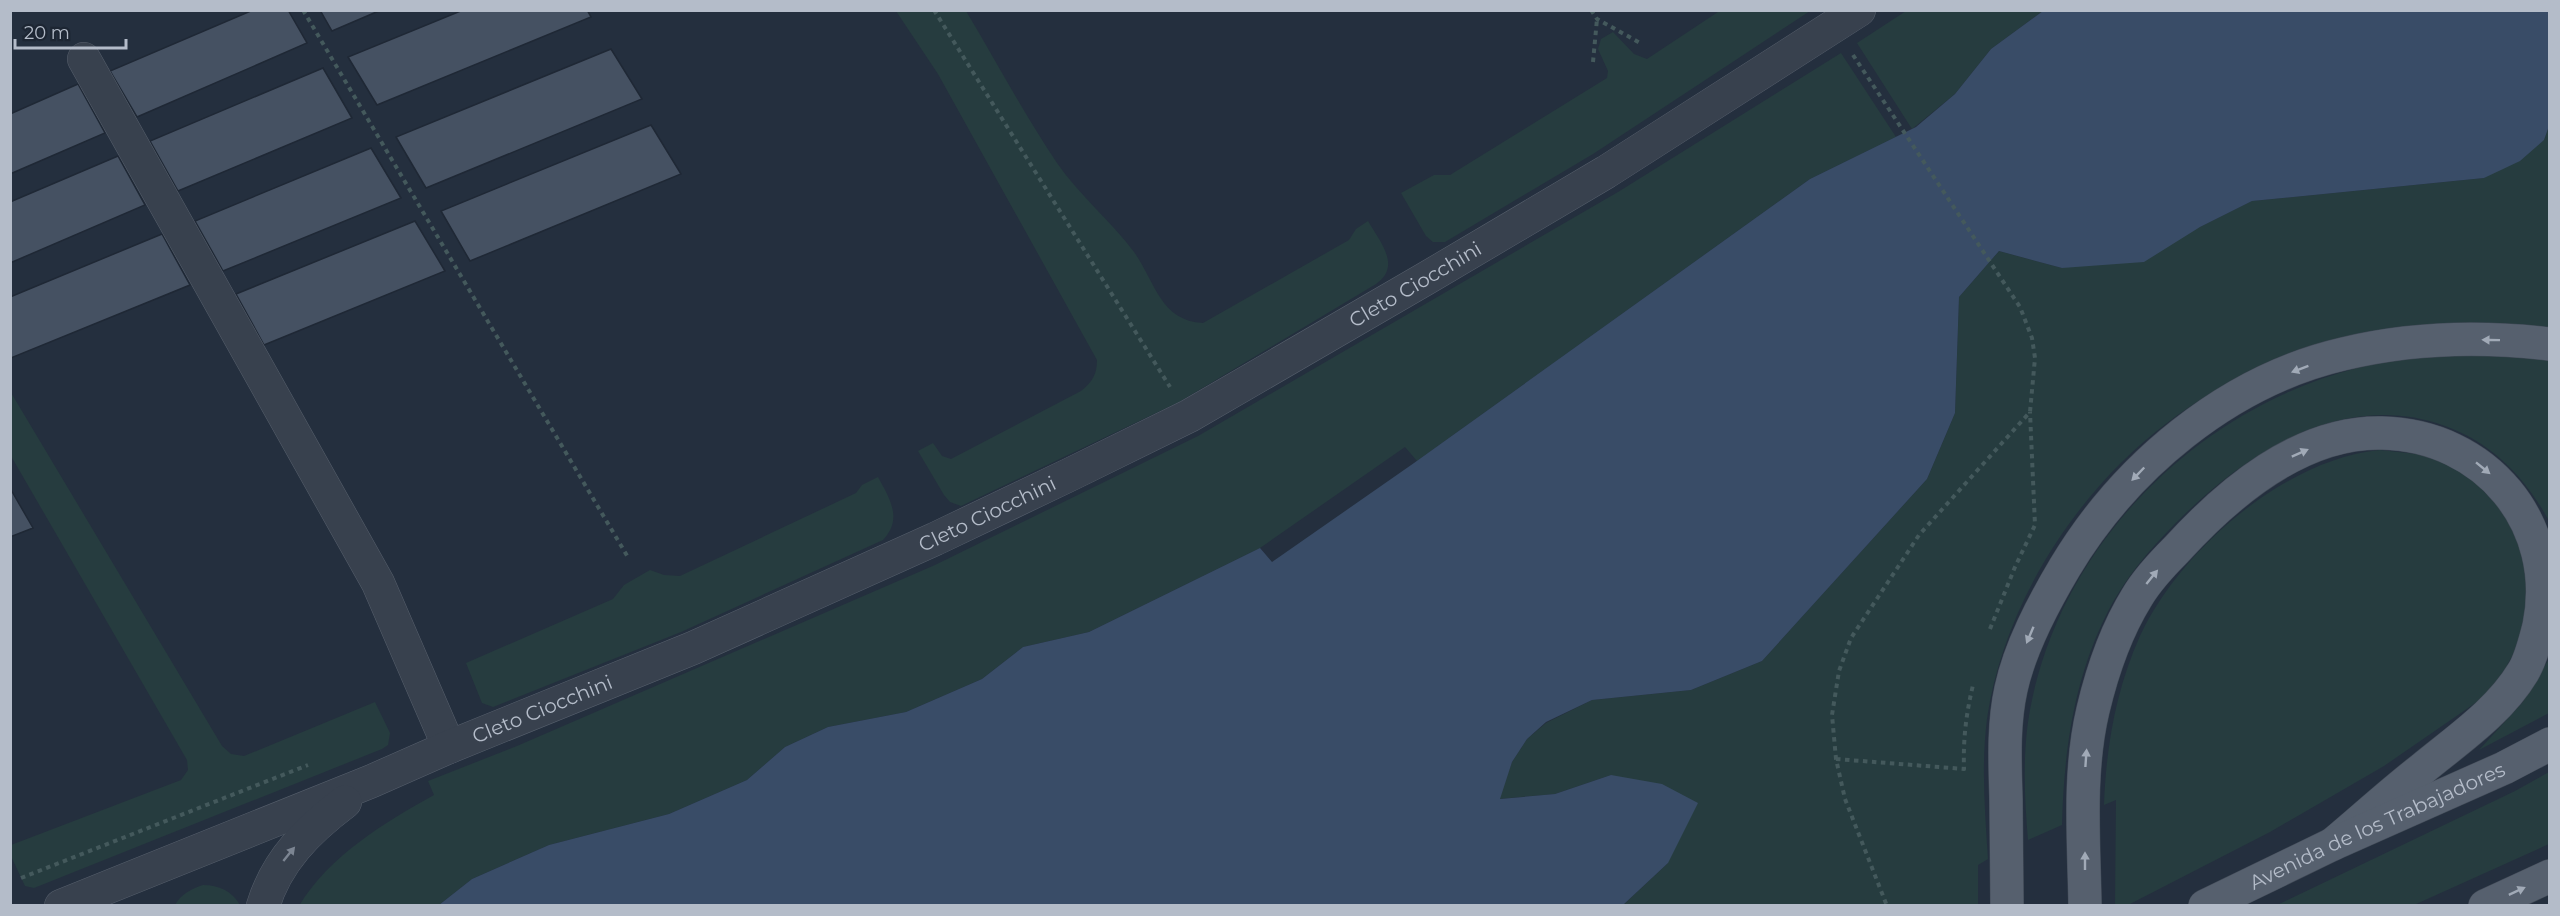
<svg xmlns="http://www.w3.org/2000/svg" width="2560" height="916" viewBox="0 0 2560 916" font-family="Montserrat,sans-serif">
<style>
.green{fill:#263c3f}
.water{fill:#394c67}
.building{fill:#455162;stroke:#1f2835;stroke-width:1.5}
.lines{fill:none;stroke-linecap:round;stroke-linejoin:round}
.minor-casing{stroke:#565f6c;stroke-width:34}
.major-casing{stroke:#414a57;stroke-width:34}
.path{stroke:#44595c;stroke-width:4;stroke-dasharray:4.5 4.5;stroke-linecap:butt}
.minor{stroke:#38414e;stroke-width:33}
.major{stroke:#56606e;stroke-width:33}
.oneway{fill:#a1aab7}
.oneway2{fill:#7c8592}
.labels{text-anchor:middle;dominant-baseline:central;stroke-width:4.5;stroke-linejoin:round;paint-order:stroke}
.street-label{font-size:20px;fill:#b4bcc9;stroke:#1d2633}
</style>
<rect width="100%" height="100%" fill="#242f3e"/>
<path class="green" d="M1721,10L1810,11L1593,154L1445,242H1433L1426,236L1401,193L1434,175H1450L1607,78L1608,71L1598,49L1601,39L1613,32L1634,54L1647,59Z
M896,11H966C996,61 1024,114 1057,163C1079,195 1111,221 1134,252C1155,281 1160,321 1203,323L1349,240L1356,229L1368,221C1380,242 1402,266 1376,284L1179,402L961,506L950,502L944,495L918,451L933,443L942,456L951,459L1081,391C1092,382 1097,375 1097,360L938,74Z
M1906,11H2043L1991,49L1955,94L1912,129L1857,43Z
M1841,53L1896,137L1810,179L1417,461L1405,447L1260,548L1089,632L1023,647L982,679L906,712L828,727L785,747L747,780L669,814L549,845L472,879L439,905L299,906C329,856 385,822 434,795L428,781L517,746L935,565L1198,436L1618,192Z
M2549,126V327L2488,324L2255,368C2225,385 2194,402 2167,423C2076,491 2003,606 1987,719C1981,765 1985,813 1988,859L1978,865V905H1623L1668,863L1611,775L1555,794L1499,799L1512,762L1527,739L1546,723L1592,700L1691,690L1762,661L1927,479L1955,413L1959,297L1999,251L2062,268L2200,227L2252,201L2484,178L2544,140Z
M2496,354L2549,360V521C2526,478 2491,442 2445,426C2349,391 2256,446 2188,511C2160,538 2133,567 2113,602C2075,671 2064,747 2062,825L2028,840C2024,794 2022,745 2032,700C2066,539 2199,409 2357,368C2402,356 2450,356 2496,354Z
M10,391L222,746L231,754L244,756L375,702L390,733L388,745L382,749L34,888L25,886L11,856V845L181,780L188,770L187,760L11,456Z
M2380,450L2426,455L2449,465L2469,476L2500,508L2524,551L2528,600L2518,645L2505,669L2484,697L2384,766L2270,832L2128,905H2115L2116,800L2104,805C2106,747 2116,689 2140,636C2180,550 2285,459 2380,450Z
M878,477C890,499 903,519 883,540L681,632L493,707L482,703L466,663L613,599L624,585L650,570L664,575L680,576L856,493L862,485Z
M2549,659V713L2479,750L2522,703Z
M2549,772V844L2414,905H2277L2515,791Z
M203,885C219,885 232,891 240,905H175C181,894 191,889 203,885Z"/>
<path class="water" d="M2043,11H2549V126L2544,140L2520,161L2484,178L2252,201L2200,227L2144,262L2062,268L1999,251L1959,297L1955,413L1927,479L1762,661L1691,690L1592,700L1546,722L1527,739L1512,762L1500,799L1555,794L1611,775L1662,784L1698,803L1668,863L1623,905H439L472,879L549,845L669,814L747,780L785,747L828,727L906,712L982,679L1023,647L1089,632L1260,548L1272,562L1414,463L1810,179L1916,127L1955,94L1991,49Z"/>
<path class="building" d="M253,10H288L307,43L137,117L110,71Z
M320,10H381L332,31Z
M463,10H587L591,17L377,105L348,57Z
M611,49L642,99L426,188L396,137Z
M323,68L352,118L178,191L150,141Z
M78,84L105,133L10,174V114Z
M651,125L681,174L470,261L441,211Z
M371,148L401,198L223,271L195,221Z
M118,156L145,205L10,263V202Z
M415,221L445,271L264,345L236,294Z
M162,234L190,285L11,358L10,297Z
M10,488L33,528L10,537Z"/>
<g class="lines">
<g class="minor-casing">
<g id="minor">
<path d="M84,59L378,583L449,747"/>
<path id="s1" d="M61,906L372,781L449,747L693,648L935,539L1071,474L1189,416L1425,279L1606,172L1859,10"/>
<path d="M263,906C277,860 308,830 345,802"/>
</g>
</g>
<g class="major-casing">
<g id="major">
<path d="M2007,906C2007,870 2006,835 2006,799C2005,763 2003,725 2011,689C2020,647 2043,604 2065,567C2125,467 2227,381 2343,354C2409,338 2482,336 2550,344"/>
<path d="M2085,906C2084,842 2078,773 2093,710C2102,672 2116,631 2137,597C2147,580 2162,564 2176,550C2228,493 2300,431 2382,433C2485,435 2560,523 2539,626C2535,641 2531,659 2523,672C2499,712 2457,740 2422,769C2391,793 2363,819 2333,844"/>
<path id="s2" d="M2205,906L2333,844L2504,768L2550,744"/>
<path d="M2485,906L2550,876"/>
</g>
</g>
<path class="path" d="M303,10L629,559
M934,10L1170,387
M1591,10L1597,19L1642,44
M1853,55L2020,307L2032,338L2035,358L2030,412L1919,535L1851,638L1839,671L1832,715L1836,759L1845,799L1887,906
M1593,62L1597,19
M1990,629L2015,567L2035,525L2030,412
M1836,759L1964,769C1963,740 1966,714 1973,685
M21,878L308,765"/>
<use href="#minor" class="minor"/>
<use href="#major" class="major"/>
</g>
<defs><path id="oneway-solid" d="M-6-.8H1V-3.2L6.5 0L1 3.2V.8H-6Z" transform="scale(1.5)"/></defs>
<g class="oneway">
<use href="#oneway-solid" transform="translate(2491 340) rotate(-179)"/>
<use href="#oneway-solid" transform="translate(2300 369) rotate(159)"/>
<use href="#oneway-solid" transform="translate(2300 453) rotate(-24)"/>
<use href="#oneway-solid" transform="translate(2483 468) rotate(39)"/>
<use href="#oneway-solid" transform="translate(2138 474) rotate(134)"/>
<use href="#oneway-solid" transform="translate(2152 577) rotate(-51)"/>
<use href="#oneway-solid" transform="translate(2030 635) rotate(113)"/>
<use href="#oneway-solid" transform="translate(2086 758) rotate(-86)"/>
<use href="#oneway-solid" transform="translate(2085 861) rotate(-90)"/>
<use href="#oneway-solid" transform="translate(2517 891) rotate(-25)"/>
</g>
<use class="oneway2" href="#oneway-solid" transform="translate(289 854) rotate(-51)"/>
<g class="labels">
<g class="street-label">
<text stroke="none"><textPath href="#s1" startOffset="1492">Cleto Ciocchini</textPath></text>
<text stroke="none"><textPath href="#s1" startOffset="1006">Cleto Ciocchini</textPath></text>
<text stroke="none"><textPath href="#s1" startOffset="520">Cleto Ciocchini</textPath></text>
<text stroke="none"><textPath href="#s2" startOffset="190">Avenida de los Trabajadores</textPath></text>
</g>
</g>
<rect width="2560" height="916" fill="none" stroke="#b4bcc9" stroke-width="24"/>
<path d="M15 39v9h111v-9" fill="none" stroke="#b4bcc9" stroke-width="3"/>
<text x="24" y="39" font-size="18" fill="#b4bcc9" stroke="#1d2633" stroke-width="4.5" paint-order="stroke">20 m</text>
</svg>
